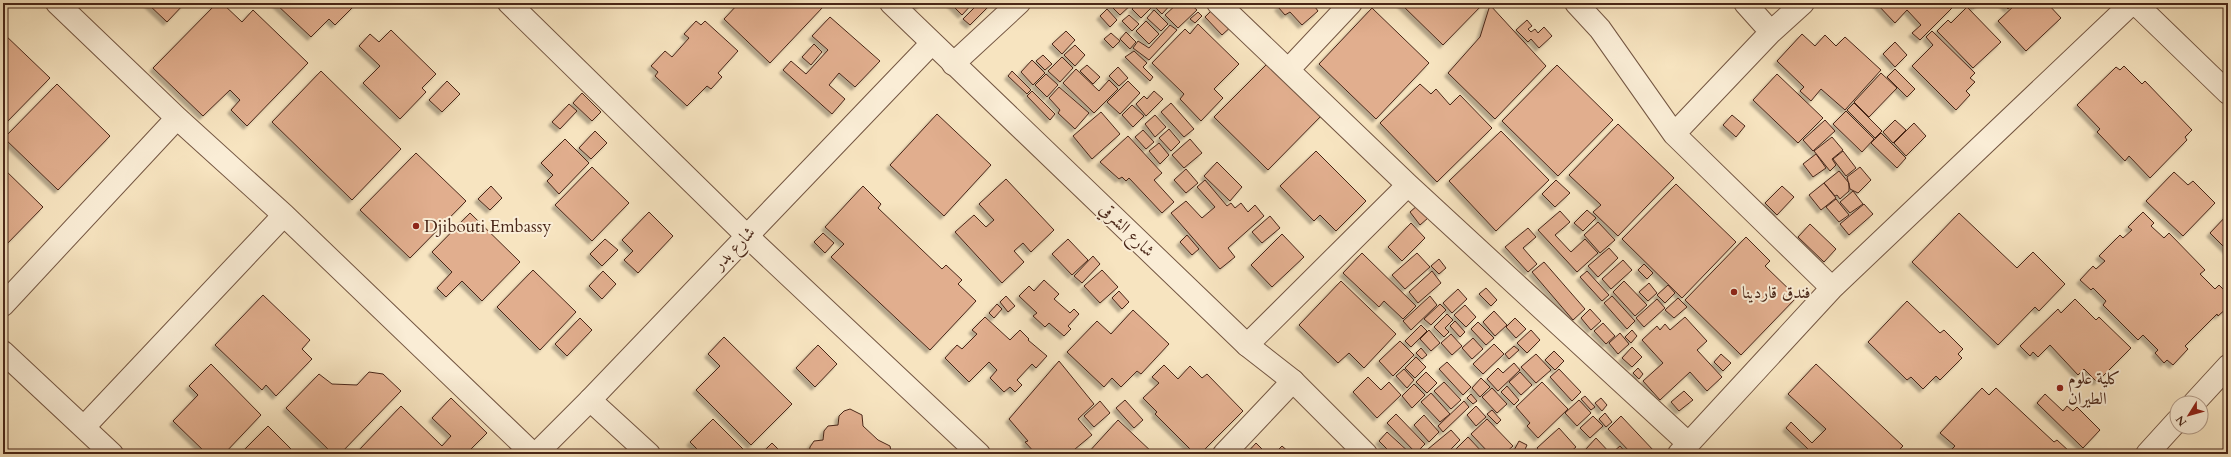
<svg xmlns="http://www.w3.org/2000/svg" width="2231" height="457" viewBox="0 0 2231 457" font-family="Cardo,Amiri,serif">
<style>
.building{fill:#e1ae8e;stroke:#492618;filter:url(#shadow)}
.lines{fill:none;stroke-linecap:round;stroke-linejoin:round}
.minor-casing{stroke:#745642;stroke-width:24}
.tertiary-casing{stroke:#745642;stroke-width:24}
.minor{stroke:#faedd6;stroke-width:22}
.tertiary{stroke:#faedd6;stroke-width:22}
.poi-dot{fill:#8f2418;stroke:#faedd6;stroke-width:1.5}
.labels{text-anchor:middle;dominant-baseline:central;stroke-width:4;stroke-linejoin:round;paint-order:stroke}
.poi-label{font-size:17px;fill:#492618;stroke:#faedd6;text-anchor:start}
.street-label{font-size:17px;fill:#492618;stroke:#faedd6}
</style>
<defs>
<filter id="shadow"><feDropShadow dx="-3.5" dy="3.5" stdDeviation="1" flood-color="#0004"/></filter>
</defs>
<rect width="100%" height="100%" fill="#f7e4c0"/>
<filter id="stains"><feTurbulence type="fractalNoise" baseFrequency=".005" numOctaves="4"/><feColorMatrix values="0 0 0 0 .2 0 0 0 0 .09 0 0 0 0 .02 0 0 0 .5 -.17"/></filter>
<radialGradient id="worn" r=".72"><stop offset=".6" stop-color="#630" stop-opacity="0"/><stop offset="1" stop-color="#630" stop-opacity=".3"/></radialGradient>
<path class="building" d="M147,3H185L167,22Z
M217,3H222L242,22L253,10L308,63L247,126L231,110L240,100L230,90L203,116L153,68Z
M275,3H357L335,25L329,19L311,37Z
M739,3H819L823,7L770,63L724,19Z
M914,3H922L918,7Z
M950,3H973L962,15Z
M979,3H992L970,25L963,19Z
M1108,3H1133L1120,15Z
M1138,3H1146L1151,8L1141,18L1132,9Z
M1154,3H1172L1162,14L1153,5Z
M1178,3H1189L1197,10L1178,28L1165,15Z
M1283,3H1312L1318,11L1302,25L1290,12L1285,15L1278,7Z
M1400,3H1484L1443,45Z
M1876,3H1949L1953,7L1920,40L1912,33L1921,25L1907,10L1895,23Z
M1969,3H1980L1973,8Z
M2002,3H2015L2008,9Z
M2017,3H2047L2061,18L2026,51L1998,21Z
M1490,5L1546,66L1495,119L1448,73L1480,37Z
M1215,7L1233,25L1222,35L1205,17Z
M1967,7L2001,42L1973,68L1937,31L1948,20L1951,23Z
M1372,8L1429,63L1376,119L1319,64Z
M1107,9L1117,20L1110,27L1100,16Z
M1154,10L1168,24L1161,31L1147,18Z
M1198,12L1202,16L1195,23L1190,19Z
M1129,15L1139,24L1132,31L1122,21Z
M830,17L880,61L855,87L839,73L829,85L845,99L832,114L783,70L791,61L806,74L828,50L812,36Z
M1527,20L1532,26L1528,29L1531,32L1535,29L1538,33L1544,27L1552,36L1539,48L1531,39L1528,42L1516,30Z
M696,21L701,25L705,21L738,51L718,73L722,77L711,89L707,86L687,106L655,76L658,72L651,66L665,51L672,57L689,38L684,34Z
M1146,21L1159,34L1149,44L1136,31Z
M1198,24L1239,64L1214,89L1223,98L1201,121L1180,99L1184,94L1152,63L1185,29L1190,34Z
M1170,25L1177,30L1149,60L1133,48L1138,41L1149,48Z
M391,30L436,74L422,88L426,92L400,119L363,83L380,66L359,46L370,34L379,42Z
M1066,31L1075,40L1062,54L1052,44Z
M1932,31L1975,73L1970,78L1975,82L1966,91L1970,95L1956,110L1912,66L1933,45L1926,37Z
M1126,32L1136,42L1130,49L1120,39Z
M3,33L50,78L3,126Z
M1111,33L1120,41L1113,48L1104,39Z
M1802,34L1815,46L1825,35L1836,46L1845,37L1881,70L1845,110L1821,89L1811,101L1800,91L1804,87L1777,61Z
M1895,42L1907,55L1895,67L1883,54Z
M814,44L822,52L811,65L802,57Z
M1075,45L1085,55L1075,66L1064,55Z
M1134,51L1147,63L1143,67L1153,77L1150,81L1125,57Z
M1043,55L1052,64L1045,70L1036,61Z
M1062,57L1073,68L1060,82L1048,71Z
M1272,59L1325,112L1268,170L1214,117Z
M1032,60L1045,73L1033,85L1021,72Z
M1087,65L1100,77L1093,84L1080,71Z
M1557,65L1613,120L1558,176L1502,121Z
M2124,66L2142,84L2145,81L2192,130L2185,137L2187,140L2150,178L2129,156L2125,161L2097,132L2100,129L2077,105L2116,67L2120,70Z
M1118,67L1128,78L1119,86L1109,76Z
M1076,69L1099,91L1109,80L1118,89L1094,113L1063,83Z
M1895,69L1915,89L1907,97L1887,77Z
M321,71L401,149L352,200L272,122Z
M1012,71L1031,90L1027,94L1008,76Z
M1881,73L1897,88L1869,117L1854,102Z
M1046,74L1058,85L1047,97L1035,85Z
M1777,74L1823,118L1798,143L1753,100Z
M447,81L460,94L442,112L429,100Z
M1128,81L1140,93L1120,114L1107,102Z
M57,84L110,136L58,190L4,138Z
M1420,84L1431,94L1436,89L1450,105L1460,95L1492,128L1437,182L1380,123Z
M1059,87L1089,113L1075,129L1058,113L1060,110L1049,98Z
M1032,91L1055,114L1050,120L1027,96Z
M1154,91L1163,99L1146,116L1136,104L1144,96L1147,99Z
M582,93L601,112L592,121L573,103Z
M1171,103L1194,129L1184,137L1161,112Z
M1854,103L1882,131L1875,138L1847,110Z
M569,104L577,111L560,129L552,122Z
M1132,105L1144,116L1133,127L1122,115Z
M1846,111L1874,139L1862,152L1833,124Z
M1101,112L1120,134L1092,159L1073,136Z
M937,114L991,165L944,216L890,165Z
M1155,115L1166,127L1155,137L1145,124Z
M1732,115L1745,126L1736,137L1723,125Z
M1825,120L1835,131L1813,151L1803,140Z
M1895,120L1906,130L1893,143L1883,132Z
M1914,123L1926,136L1906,156L1894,143Z
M1618,124L1674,178L1618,236L1593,212L1601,205L1569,175Z
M1169,129L1180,142L1171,151L1159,138Z
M1143,130L1154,142L1146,149L1135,137Z
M595,131L607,143L591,159L579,148Z
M1501,131L1549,180L1496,231L1449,181Z
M1881,133L1906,158L1897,168L1871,143Z
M1128,136L1162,173L1154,180L1174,202L1162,213L1129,178L1126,181L1122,177L1119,179L1100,162Z
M1832,137L1843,150L1832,159L1836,165L1830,171L1814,151Z
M565,139L589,163L559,194L547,181L553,175L541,163Z
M1190,139L1202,153L1184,168L1172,155Z
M1159,143L1169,155L1160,164L1149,151Z
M1316,151L1366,201L1336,231L1320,215L1314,221L1280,186Z
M1843,151L1856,168L1846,176L1833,159Z
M416,153L466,201L410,258L360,210Z
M1816,154L1826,168L1813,177L1803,164Z
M1217,162L1242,187L1230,201L1204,176Z
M592,167L629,203L592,241L555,205Z
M1860,167L1871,180L1858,193L1850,189L1847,177Z
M3,168L43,207L3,248Z
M1186,169L1198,183L1186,193L1174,180Z
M1839,171L1849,183V191L1840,199L1837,195L1835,196L1824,183Z
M2174,172L2188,185L2193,181L2215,203L2183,236L2146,201Z
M1006,179L1054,230L1031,252L1023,243L1014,251L1024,262L1002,283L955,232L974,215L986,227L994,220L979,204Z
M1205,180L1227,206L1231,203L1235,208L1241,203L1248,212L1255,205L1264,216L1228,248L1235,257L1220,269L1171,213L1186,201L1202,218L1215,207L1197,187Z
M1556,180L1570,193L1555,207L1542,194Z
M1824,183L1836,198L1821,210L1809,195Z
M1676,184L1736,242L1682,298L1622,239Z
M491,186L502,198L490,210L478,199Z
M863,186L881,204L878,208L942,269L946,265L962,280L958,284L976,301L930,350L831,257L844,244L825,227Z
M1782,186L1794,197L1777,215L1765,203Z
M1853,191L1863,204L1850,213L1840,202Z
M1836,199L1849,215L1839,222L1826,207Z
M1864,204L1873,214L1849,235L1840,224Z
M1418,205L1428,218L1420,225L1410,212Z
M1587,210L1596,218L1583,231L1574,223Z
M1560,211L1570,222L1555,235L1571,252L1585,239L1598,253L1577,272L1538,230Z
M649,212L673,236L638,273L624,260L633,251L622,240Z
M2143,212L2154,223L2151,226L2164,238L2169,233L2205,270L2200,274L2215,289L2219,285L2228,294V307L2218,316L2217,314L2185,346L2188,349L2173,365L2167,360L2164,363L2155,353L2158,350L2143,335L2138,340L2103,305L2106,301L2093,288L2091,290L2080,280L2093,266L2096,269L2105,261L2099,256L2120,235L2123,238L2132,230L2128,227Z
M470,213L520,262L482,301L462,281L446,297L437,288L452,272L432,252Z
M1959,213L2017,268L2033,252L2065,284L2039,311L2035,307L1998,345L1912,262Z
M2228,214V251L2210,233Z
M1270,216L1280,228L1262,243L1252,232Z
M1598,222L1615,240L1600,253L1584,235Z
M1411,223L1425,238L1402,261L1388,247Z
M1810,224L1836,249L1824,262L1798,237Z
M1528,228L1536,237L1523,248L1537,264L1528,272L1505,247Z
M823,233L834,243L825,253L814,242Z
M1282,234L1304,257L1272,287L1251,265Z
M1187,235L1199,249L1192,255L1180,242Z
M1746,237L1770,261L1765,266L1797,297L1741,355L1685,300Z
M605,239L618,250L602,266L590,254Z
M1068,239L1088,260L1072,275L1052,254Z
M1609,248L1618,258L1598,277L1588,266Z
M1362,253L1416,306L1403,319L1384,301L1379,307L1343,273Z
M1417,253L1430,267L1405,289L1392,275Z
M1093,256L1100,264L1082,283L1074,276Z
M1439,259L1446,268L1439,274L1431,266Z
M1623,260L1632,270L1611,289L1602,279Z
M1544,262L1585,309L1573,320L1532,272Z
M1644,264L1653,273L1647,279L1638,270Z
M533,270L576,312L540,350L497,307Z
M1102,270L1118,287L1100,303L1084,286Z
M603,271L616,284L602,299L589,286Z
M1432,271L1441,283L1418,303L1409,292Z
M1587,271L1609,295L1602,301L1580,277Z
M1044,280L1059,294L1054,299L1070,313L1074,309L1079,314L1068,326L1071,329L1064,336L1049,323L1045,327L1033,316L1037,313L1019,296L1029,286L1034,291Z
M1341,281L1396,334L1364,368L1349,353L1338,363L1299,325Z
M1624,281L1647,305L1635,316L1613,292Z
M1649,283L1657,293L1648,301L1639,292Z
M1668,285L1675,293L1665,303L1657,295Z
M1486,288L1497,300L1491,306L1479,294Z
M1458,289L1467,299L1452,313L1443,303Z
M1119,291L1129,302L1122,309L1112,298Z
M263,295L310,340L302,349L312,359L276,396L266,385L262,390L215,345Z
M1006,296L1015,306L1008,312L1000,302Z
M1430,296L1437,305L1411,330L1403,321Z
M1612,296L1635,321L1627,329L1604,303Z
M1678,298L1687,307L1674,318L1665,310Z
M1657,299L1665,308L1644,327L1636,318Z
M2075,299L2096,320L2099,317L2131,348L2097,382L2084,369L2078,375L2050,345L2038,357L2033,352L2030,356L2020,346L2058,309L2061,313Z
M1907,301L1940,333L1944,330L1963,349L1958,354L1962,358L1940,380L1936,376L1923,389L1911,377L1907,380L1868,342Z
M997,304L1002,309L994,318L989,313Z
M1440,304L1446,310L1431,325L1424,319Z
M1465,305L1476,317L1466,327L1454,315Z
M1590,309L1601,321L1591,330L1581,318Z
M1133,310L1169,344L1141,374L1137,371L1121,387L1112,378L1104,387L1067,352L1097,321L1111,334Z
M1494,311L1507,325L1495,336L1483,322Z
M1447,314L1453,320L1445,328L1449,332L1444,337L1434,327Z
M985,317L1010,340L1020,330L1029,339L1028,340L1047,356L1036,368L1032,364L1017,380L1022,385L1015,392L1010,387L1004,392L990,378L997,370L989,362L969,382L945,358L957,345L962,349L977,334L972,330Z
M1685,317L1707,341L1697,350L1722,377L1707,391L1690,372L1660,400L1643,381L1663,363L1642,340L1657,326L1660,330L1665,324L1670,330Z
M580,318L592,330L567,356L555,344Z
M1515,318L1526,329L1516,338L1506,327Z
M1455,321L1465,332L1460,337L1450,326Z
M1478,322L1494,338L1486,345L1471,329Z
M1603,323L1615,336L1606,344L1594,331Z
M1421,325L1427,331L1411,347L1405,341Z
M1429,330L1440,343L1431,351L1420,339Z
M1531,330L1540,340L1527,353L1517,343Z
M1632,330L1637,336L1631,343L1625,337Z
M1620,333L1629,344L1618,354L1609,343Z
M1451,334L1462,346L1452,355L1441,343Z
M724,337L792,404L751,445L696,390L720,366L708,354Z
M1473,338L1483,349L1472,359L1462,348Z
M1400,341L1414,355L1393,376L1379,361Z
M1494,344L1504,354L1483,374L1473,364Z
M818,345L837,364L815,387L796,368Z
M1514,346L1519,350L1509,359L1505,354Z
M1632,347L1642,357L1632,367L1622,358Z
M1421,348L1427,355L1422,359L1416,353Z
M1554,351L1564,361L1555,370L1545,360Z
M1536,354L1551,370L1536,383L1521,367Z
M1721,354L1731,363L1723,371L1714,362Z
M1416,357L1426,367L1415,378L1405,368Z
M1059,361L1094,404L1078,419L1092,435L1069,454H1036L1025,442L1028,441L1009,419Z
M1447,362L1471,387L1463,395L1439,369Z
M1514,363L1520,370L1498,391L1487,379L1498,368L1503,373Z
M211,364L261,415L224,454H207L173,421L198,395L189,386Z
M1816,364L1903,446L1895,454H1803L1808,449L1786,428L1791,422L1812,443L1826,429L1788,394Z
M1164,365L1178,379L1190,366L1202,378L1207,374L1243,411L1200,454H1195L1155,414L1157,412L1143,398L1159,383L1152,377Z
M1638,368L1643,374L1639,379L1633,373Z
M1404,369L1414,380L1407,388L1396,376Z
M1559,369L1581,392L1572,401L1550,377Z
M369,372L383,374L401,391L340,454H333L286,408L319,374L332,384L357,385Z
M1426,372L1437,383L1427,393L1416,382Z
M1520,372L1532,385L1521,395L1509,382Z
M1368,377L1381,390L1389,382L1401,395L1377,418L1353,392Z
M1481,378L1490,387L1480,397L1472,388Z
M1444,382L1461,400L1451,409L1434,391Z
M1542,382L1568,409L1538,438L1527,426L1530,423L1516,407Z
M1414,384L1425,395L1412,408L1402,396Z
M1507,386L1519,400L1514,405L1501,392Z
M1492,388L1507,404L1497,413L1482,397Z
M1982,388L1989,395L1996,388L2054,442L2057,440L2070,452L2068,454H1951L1949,452L1955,446L1940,433Z
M1684,391L1693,400L1679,411L1671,402Z
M1431,393L1450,414L1440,422L1421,402Z
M1471,394L1477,401L1473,404L1467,398Z
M2045,394L2063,411L2067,406L2073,411L2077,407L2100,430L2083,448L2037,403Z
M1585,396L1595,407L1591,410L1581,399Z
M451,398L487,433L466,454H363L359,450L401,406L442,446L451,436L432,418Z
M1601,398L1607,405L1602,411L1595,403Z
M1125,400L1143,420L1134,428L1116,408Z
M1579,400L1591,413L1577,426L1565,413Z
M1100,401L1110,413L1094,427L1084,416Z
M1464,401L1469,407L1443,432L1438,426Z
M1476,406L1486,417L1476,426L1467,415Z
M850,409L862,415L863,426L878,440L890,446L891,451L900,454H809L810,447L814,441L823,440L824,431L828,426L838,425L839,416L844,411Z
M1492,410L1501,420L1497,424L1487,414Z
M1605,413L1612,422L1606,427L1599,419Z
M1396,414L1425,444L1416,453L1387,423Z
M1424,415L1439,432L1429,442L1414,425Z
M1593,416L1603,426L1590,438L1580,428Z
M1621,416L1655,452L1652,454H1632L1608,429Z
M713,419L746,452L744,454H702L690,442Z
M1487,419L1513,446L1504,454H1490L1471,434Z
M1118,420L1154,454H1087Z
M268,426L296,454H240Z
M1559,428L1576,447L1568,454H1543L1537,448Z
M1451,430L1460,440L1446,454H1422Z
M1387,432L1411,454H1392L1379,441Z
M1468,437L1484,454H1457L1454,451Z
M1596,438L1611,454H1591L1586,449Z
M1519,441L1527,445L1523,454H1512Z
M772,443L783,454H761Z
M1256,443L1267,454H1246Z
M1282,446L1291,454H1274Z
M1620,446L1627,454H1615L1613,452Z"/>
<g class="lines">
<g class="minor-casing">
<path id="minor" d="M57,3L177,118L284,215L533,454
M509,3L746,235L979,454
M1218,3L1408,185L1689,444
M1576,3L1600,29L1674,134L1832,288
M1745,3L1771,32
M2135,3L2228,93
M953,64L1019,3
M1288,70L1351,3
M1674,134L1771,32L1803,3
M3,305L177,118
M1247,345L1408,185
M3,352L112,454
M590,400L649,454
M2194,403L2228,366
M84,427L284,215
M1224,454L1293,381
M1679,454L1832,288L2132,3
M2147,454L2177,421"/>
</g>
<g class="tertiary-casing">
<path id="tertiary" d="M891,3L1247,345L1293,381L1366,454
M536,454L590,400L932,43"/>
</g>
<use href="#minor" class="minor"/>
<use href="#tertiary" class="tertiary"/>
</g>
<g class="poi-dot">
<circle cx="416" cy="226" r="4"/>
<circle cx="1734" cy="292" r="4"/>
<circle cx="2060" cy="388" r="4"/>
</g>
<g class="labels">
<g class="poi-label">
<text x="424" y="226">Djibouti Embassy</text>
<text x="1742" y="292">فندق قاردينا</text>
<text x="2068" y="378">كلية علوم<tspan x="2068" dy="20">الطيران</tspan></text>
</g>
<g class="street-label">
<text transform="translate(1127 230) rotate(44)">شارع الشرقي</text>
<text transform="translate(734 248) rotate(-46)">شارع بدر</text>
</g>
</g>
<rect width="2231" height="457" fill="none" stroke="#f7e4c0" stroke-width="16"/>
<rect x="4" y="4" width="2223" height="449" fill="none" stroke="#492618" stroke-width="2"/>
<rect x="8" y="8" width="2215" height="441" fill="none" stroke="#492618"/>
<g transform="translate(2189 415) rotate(233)"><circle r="19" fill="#faedd6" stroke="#b39d8a"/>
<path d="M0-3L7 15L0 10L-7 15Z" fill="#8f2418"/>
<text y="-6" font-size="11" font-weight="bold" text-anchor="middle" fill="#492618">N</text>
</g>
<rect width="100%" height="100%" filter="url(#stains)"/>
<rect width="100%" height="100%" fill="url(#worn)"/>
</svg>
